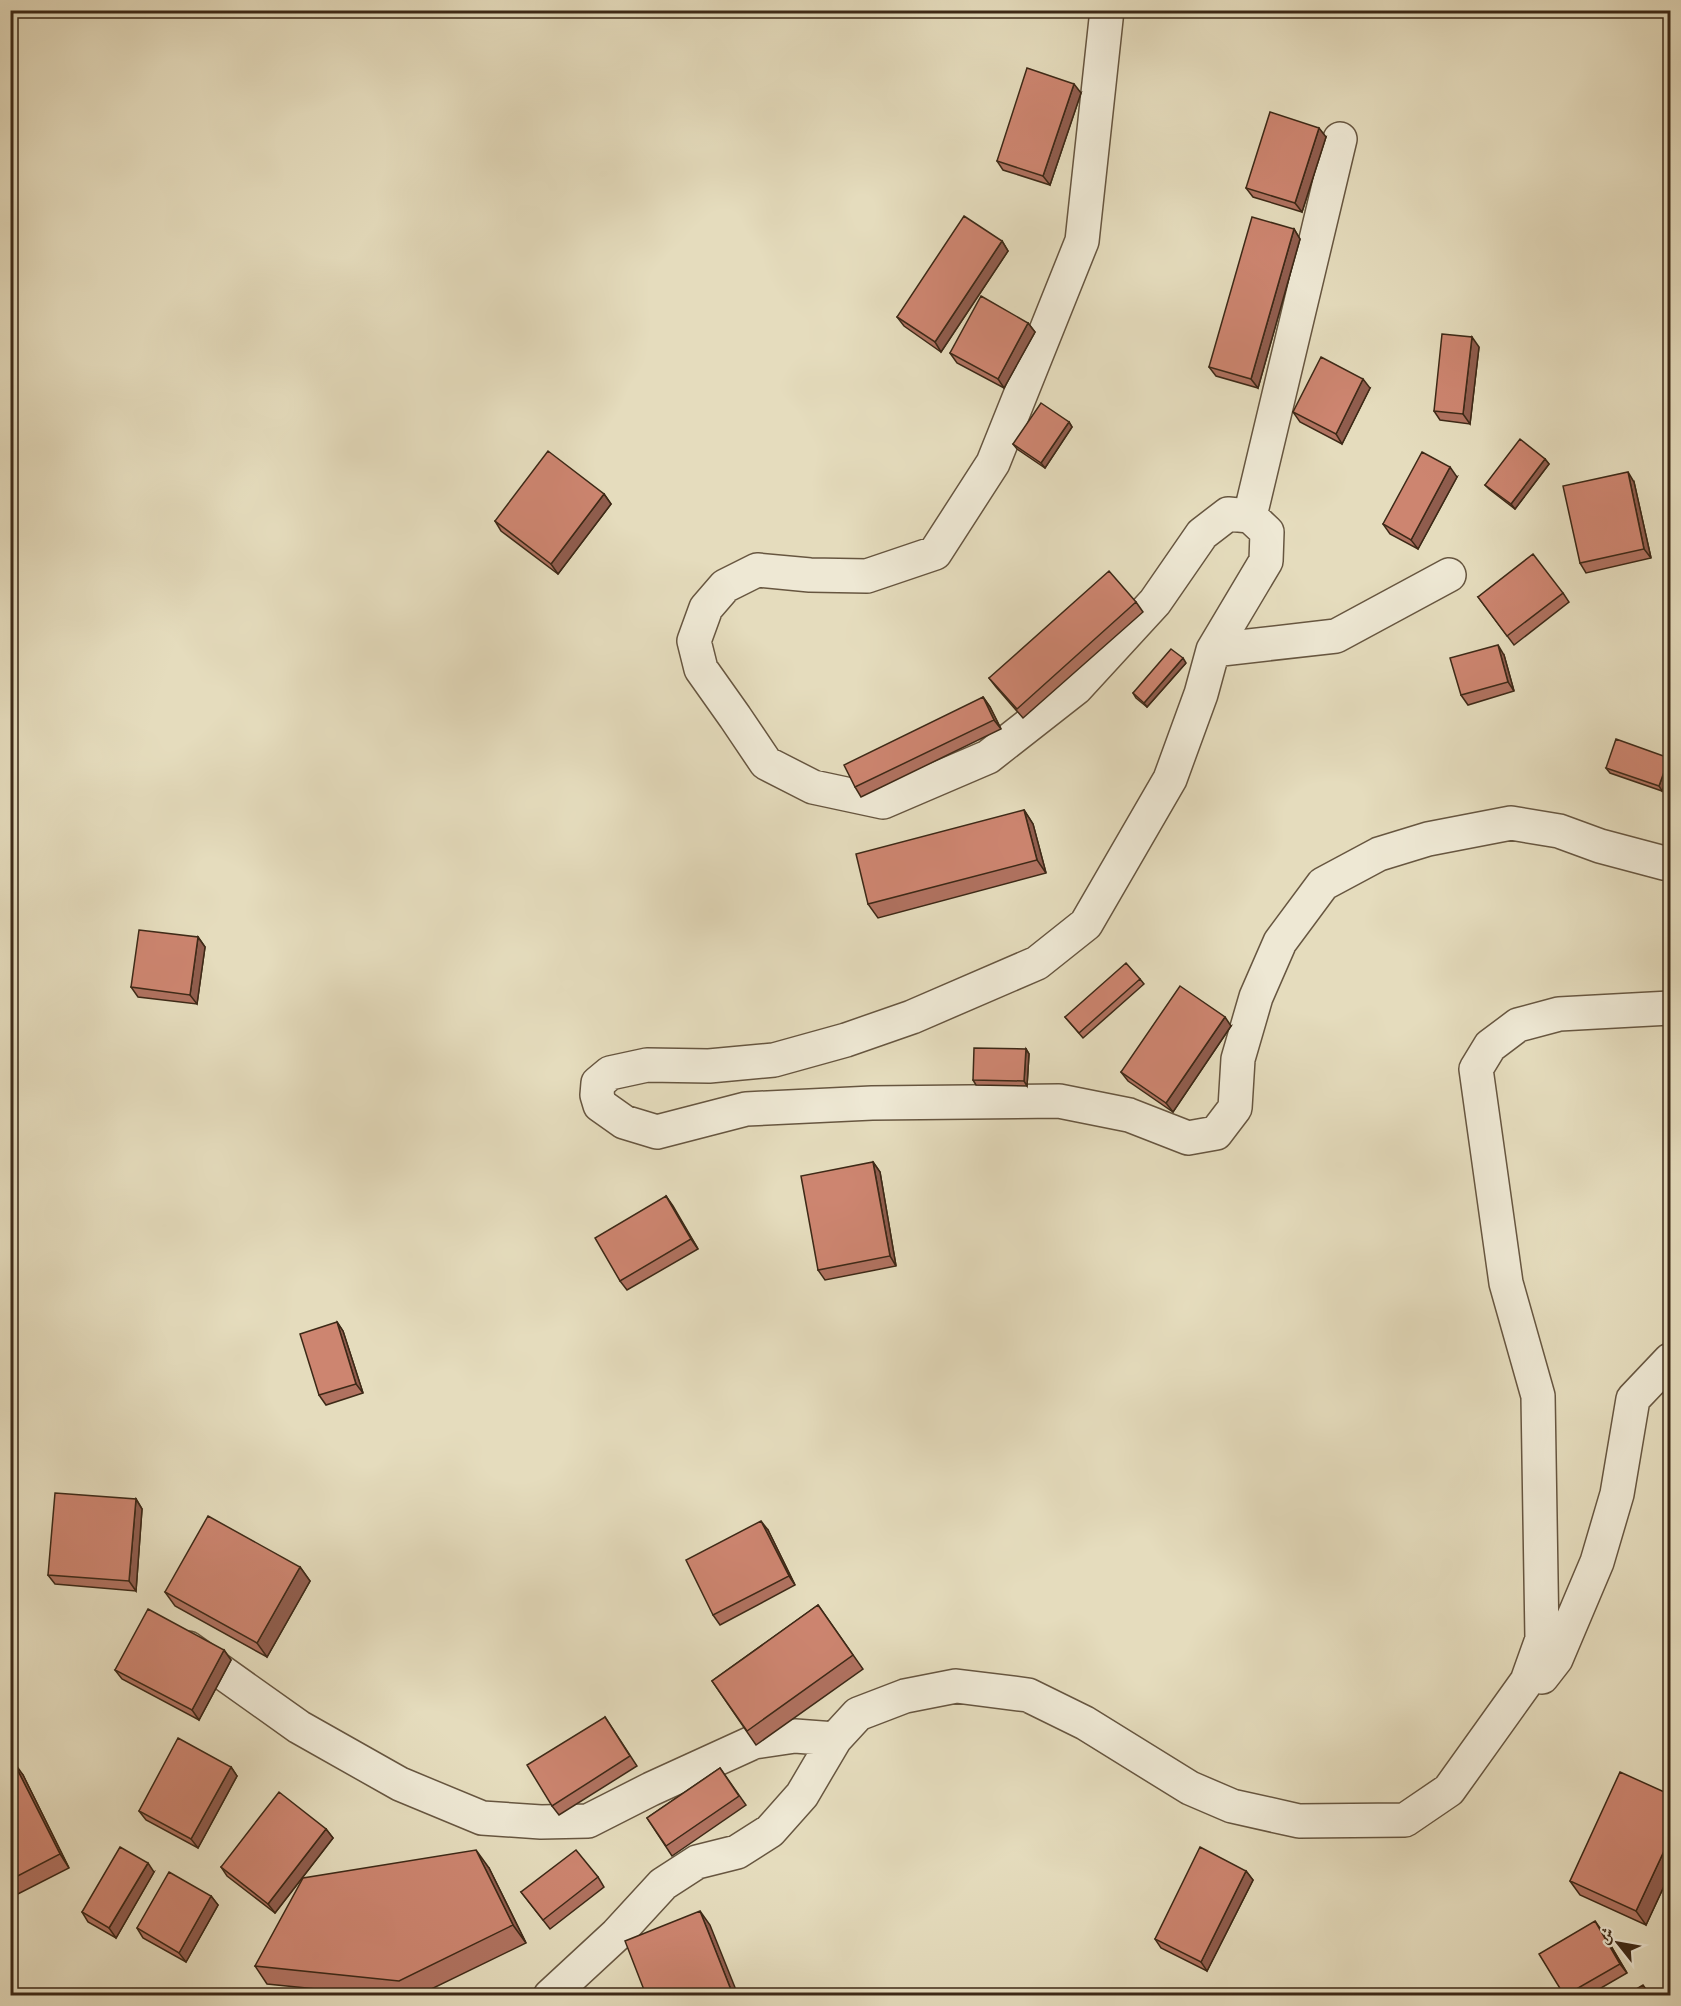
<svg xmlns="http://www.w3.org/2000/svg" width="1681" height="2006" viewBox="0 0 1681 2006" font-family="'IM FELL Great Primer',Amiri,serif">
<style>
.lines{fill:none;stroke-linecap:round;stroke-linejoin:round}
.minor-casing{stroke:#675640;stroke-width:36}
.minor{stroke:#eee8d4;stroke-width:33}
.wall{fill:#b07260;stroke:#3d2917;stroke-width:1.5}
.shaded-wall{fill:#905d4e;stroke:#3d2917;stroke-width:1.5}
.building{fill:#cd8570;stroke:#3d2917;stroke-width:1.5}
</style>
<rect width="100%" height="100%" fill="#e5dcbd"/>
<filter id="stains"><feTurbulence type="fractalNoise" baseFrequency=".00333" numOctaves="4"/><feColorMatrix values="0 0 0 0 .2 0 0 0 0 .09 0 0 0 0 .02 0 0 0 .5 -.17"/></filter>
<radialGradient id="worn" r=".72"><stop offset=".6" stop-color="#630" stop-opacity="0"/><stop offset="1" stop-color="#630" stop-opacity=".3"/></radialGradient>
<g class="lines">
<g class="minor-casing">
<path id="minor" d="M1107,10L1082,241L993,463L935,553L867,576L810,575L757,570L725,586L706,608L694,641L701,669L735,717L766,763L813,787L883,802L988,757L1076,688L1155,602L1202,534L1228,514L1250,516L1267,532L1266,561L1213,650L1201,694L1170,779L1086,924L1037,963L912,1017L846,1040L774,1060L709,1066L647,1065L610,1073L598,1083L597,1095L600,1105L624,1122L657,1132L746,1109L872,1103L1059,1101L1129,1115L1188,1138L1216,1133L1235,1108L1238,1059L1256,997L1280,942L1323,884L1379,854L1428,839L1511,823L1559,831L1600,846L1664,863H1670
M1250,516L1340,139
M1213,650L1336,636L1449,575
M188,1648L299,1727L400,1784L482,1818L541,1822L588,1821L651,1789L754,1742L795,1736L835,1739
M1542,1677L1556,1659L1597,1562L1617,1494L1633,1399L1670,1360
M550,1996L617,1934L663,1884L697,1862L737,1852L770,1831L802,1795L835,1739L858,1714L905,1696L956,1686L1028,1695L1085,1723L1190,1788L1232,1806L1299,1821L1405,1820L1449,1790L1527,1681L1542,1639L1538,1396L1506,1283L1476,1069L1490,1046L1518,1025L1559,1014L1670,1008"/>
</g>
<use href="#minor" class="minor"/>
</g>
<path class="wall" d="M1081,93L1050,185L1003,170L997,161Z
M1326,137L1302,212L1253,197L1246,188Z
M1294,229L1300,239L1258,388L1216,376L1209,367Z
M1002,241L1008,251L941,352L904,326L897,317Z
M1028,323L1035,332L1004,388L957,363L950,353Z
M1479,347L1470,424L1440,420L1434,411Z
M1370,388L1342,444L1300,422L1293,412Z
M1069,422L1072,427L1045,468L1017,449L1013,444Z
M1545,459L1549,464L1515,509L1489,489L1485,485Z
M1457,477L1418,549L1390,534L1383,524Z
M1634,482L1651,558L1586,573L1580,563Z
M604,494L611,504L558,574L501,531L495,521Z
M1563,593L1569,602L1514,645L1478,597Z
M1136,602L1143,612L1023,718L996,687L989,678Z
M1504,655L1514,691L1468,705L1461,695Z
M1186,663L1147,707L1136,698L1133,693Z
M983,697L990,707L1001,729L861,797L855,787Z
M1669,758L1671,760V767L1662,791L1610,773L1606,768Z
M1024,810L1033,824L1046,873L878,918L868,904Z
M198,937L205,947L197,1004L138,997L131,987Z
M1140,979L1144,984L1083,1038L1065,1017Z
M1231,1026L1173,1112L1128,1081L1121,1072Z
M1026,1049L1029,1054L1027,1086L976,1085L973,1080Z
M873,1162L880,1172L896,1266L825,1280L818,1270Z
M666,1196L698,1249L627,1290L620,1281Z
M337,1322L343,1331L363,1393L326,1405L319,1395Z
M136,1499L142,1509L136,1591L55,1584L48,1575Z
M768,1530L795,1585L720,1625L713,1615Z
M300,1567L310,1581L267,1657L175,1606L165,1592Z
M818,1605L863,1669L756,1745L712,1681Z
M224,1650L231,1660L199,1720L122,1679L115,1670Z
M605,1717L637,1766L559,1815L552,1806Z
M10,1762L23,1775L69,1868L10,1898Z
M231,1767L237,1776L198,1848L146,1820L139,1811Z
M720,1768L746,1805L672,1856L647,1818Z
M1671,1795V1871L1646,1925L1580,1895L1570,1881Z
M326,1829L333,1838L275,1913L227,1876L221,1867Z
M489,1868L526,1943L419,1995H376L267,1984L255,1966Z
M1246,1871L1253,1880L1207,1971L1161,1948L1155,1939Z
M154,1872L116,1938L88,1922L82,1912Z
M598,1877L604,1887L550,1929L521,1892Z
M211,1896L218,1905L186,1962L143,1938L137,1928Z
M1602,1931L1627,1973L1589,1995H1564Z"/>
<path class="shaded-wall" d="M1074,84L1081,93L1050,185L1043,176Z
M1319,128L1326,137L1302,212L1295,203Z
M1294,229L1300,239L1258,388L1251,379Z
M1002,241L1008,251L941,352L935,342Z
M1028,323L1035,332L1004,388L998,379Z
M1472,337L1479,347L1470,424L1463,414Z
M1363,379L1370,388L1342,444L1336,434Z
M1069,422L1072,427L1045,468L1041,463Z
M1545,459L1549,464L1515,509L1511,504Z
M1450,467L1457,477L1418,549L1411,540Z
M1628,472L1634,482L1651,558L1644,549Z
M604,494L611,504L558,574L551,564Z
M1498,645L1504,655L1514,691L1508,682Z
M1183,658L1186,663L1147,707L1144,703Z
M983,697L990,707L1001,729L994,720Z
M1669,758L1671,760V767L1662,791L1659,786Z
M1024,810L1033,824L1046,873L1037,860Z
M198,937L205,947L197,1004L190,995Z
M1225,1017L1231,1026L1173,1112L1166,1103Z
M1026,1049L1029,1054L1027,1086L1024,1081Z
M873,1162L880,1172L896,1266L890,1256Z
M666,1196L673,1206L698,1249L691,1239Z
M337,1322L343,1331L363,1393L356,1384Z
M136,1499L142,1509L136,1591L129,1581Z
M761,1521L768,1530L795,1585L789,1576Z
M300,1567L310,1581L267,1657L257,1643Z
M224,1650L231,1660L199,1720L192,1710Z
M13,1761L23,1775L69,1868L60,1854Z
M231,1767L237,1776L198,1848L191,1839Z
M326,1829L333,1838L275,1913L268,1904Z
M1671,1836V1871L1646,1925L1636,1911Z
M476,1850L489,1868L526,1943L513,1925Z
M148,1863L154,1872L116,1938L109,1928Z
M1246,1871L1253,1880L1207,1971L1201,1962Z
M211,1896L218,1905L186,1962L179,1953Z
M700,1911L710,1925L738,1995H733Z
M1595,1921L1602,1931L1627,1973L1620,1964Z"/>
<path class="building" d="M1027,68L1074,84L1043,176L997,161Z
M1270,112L1319,128L1295,203L1246,188Z
M964,216L1002,241L935,342L897,317Z
M1252,217L1294,229L1251,379L1209,367Z
M981,296L1028,323L998,379L950,353Z
M1442,334L1472,337L1463,414L1434,411Z
M1321,357L1363,379L1336,434L1293,412Z
M1041,403L1069,422L1041,463L1013,444Z
M1520,439L1545,459L1511,504L1485,485Z
M548,451L604,494L551,564L495,521Z
M1422,452L1450,467L1411,540L1383,524Z
M1628,472L1644,549L1580,563L1563,486Z
M1533,554L1563,593L1507,636L1478,597Z
M1109,571L1136,602L1017,709L989,678Z
M1498,645L1508,682L1461,695L1450,658Z
M1171,649L1183,658L1144,703L1133,693Z
M983,697L994,720L855,787L844,765Z
M1616,739L1669,758L1659,786L1606,768Z
M1024,810L1037,860L868,904L856,854Z
M139,930L198,937L190,995L131,987Z
M1126,963L1140,979L1079,1033L1065,1017Z
M1180,986L1225,1017L1166,1103L1121,1072Z
M974,1048L1026,1049L1024,1081L973,1080Z
M873,1162L890,1256L818,1270L801,1176Z
M666,1196L691,1239L620,1281L595,1238Z
M337,1322L356,1384L319,1395L300,1334Z
M55,1493L136,1499L129,1581L48,1575Z
M208,1516L300,1567L257,1643L165,1592Z
M761,1521L789,1576L713,1615L686,1560Z
M818,1605L853,1655L747,1731L712,1681Z
M148,1609L224,1650L192,1710L115,1670Z
M605,1717L630,1756L552,1806L527,1765Z
M178,1738L231,1767L191,1839L139,1811Z
M13,1761L60,1854L10,1880V1762Z
M720,1768L739,1796L666,1846L647,1818Z
M1620,1772L1671,1795V1836L1636,1911L1570,1881Z
M279,1792L326,1829L268,1904L221,1867Z
M120,1847L148,1863L109,1928L82,1912Z
M1200,1847L1246,1871L1201,1962L1155,1939Z
M476,1850L513,1925L399,1981L255,1966L303,1878Z
M576,1850L598,1877L543,1920L521,1892Z
M169,1872L211,1896L179,1953L137,1928Z
M700,1911L733,1995H646L625,1941Z
M1595,1921L1620,1964L1566,1995H1564L1539,1954Z
M1643,1985L1650,1995H1626Z"/>
<rect width="1681" height="2006" fill="none" stroke="#e5dcbd" stroke-width="36"/>
<rect x="12" y="12" width="1657" height="1982" fill="none" stroke="#3d2917" stroke-width="3"/>
<rect x="18" y="18" width="1645" height="1970" fill="none" stroke="#3d2917" stroke-width="1.5"/>
<g transform="translate(1618 1943) rotate(301)" stroke="#eee8d4" stroke-width="4.5" paint-order="stroke">
<path d="M0-4.5L10 22L0 15L-10 22Z" fill="#3d2917"/>
<text y="-9" font-size="16" font-weight="bold" text-anchor="middle" fill="#3d2917">ش</text>
</g>
<rect width="100%" height="100%" filter="url(#stains)"/>
<rect width="100%" height="100%" fill="url(#worn)"/>
</svg>
